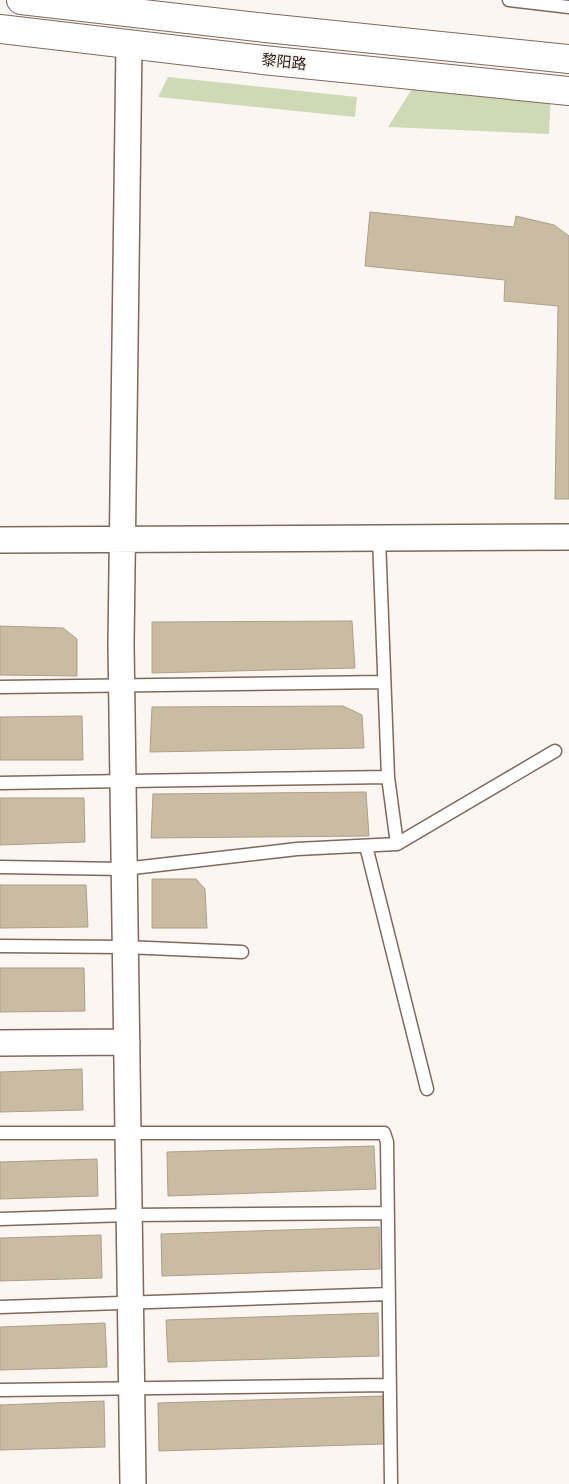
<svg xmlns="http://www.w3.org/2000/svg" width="569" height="1484" viewBox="0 0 569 1484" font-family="Cabin,'Noto Sans SC',sans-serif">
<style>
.green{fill:#cedab5}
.building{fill:#cabba3;stroke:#ae9f88}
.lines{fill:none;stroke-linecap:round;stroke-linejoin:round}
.lane-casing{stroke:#80685a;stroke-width:15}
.street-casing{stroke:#80685a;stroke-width:28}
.secondary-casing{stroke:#80685a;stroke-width:30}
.lane{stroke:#fff;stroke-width:12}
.street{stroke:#fff;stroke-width:25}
.secondary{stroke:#fff;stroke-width:28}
.labels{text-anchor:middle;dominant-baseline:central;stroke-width:4;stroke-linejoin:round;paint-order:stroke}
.street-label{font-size:15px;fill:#251b16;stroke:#fcf6f3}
</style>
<rect width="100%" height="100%" fill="#fcf6f3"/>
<path class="green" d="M168,77L357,97L355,117L158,97Z
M415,84L551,91L549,134L388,127Z"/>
<path class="building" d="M370,212L514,227L516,216L554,225L569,236V499H555L558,306L504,301L505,280L365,266Z
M352,621L355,668L152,673V622Z
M0,626L63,628L77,639V676L0,675Z
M343,706L362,715L364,748L150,752L152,707Z
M82,716L83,760H0V717Z
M366,792L369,836L151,838L153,794Z
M0,798H84L85,842L0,845Z
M152,879H196L205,889L207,928H152Z
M0,885H86L88,927L0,928Z
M0,968H84L85,1011L0,1012Z
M82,1069L83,1110L0,1112V1072Z
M374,1146L376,1189L168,1196L167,1152Z
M97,1159L98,1196L0,1199V1162Z
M379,1227L380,1269L162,1276L161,1234Z
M101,1235L102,1278L0,1281V1238Z
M378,1313L379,1356L168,1362L166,1320Z
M105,1323L107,1367L0,1370V1327Z
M383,1396L384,1444L159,1451L158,1403Z
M104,1401L105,1447L0,1450V1405Z"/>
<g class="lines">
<g class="lane-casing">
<path id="lane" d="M509,0L569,7
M379,538L388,777L397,844
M0,687L384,682
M0,783L388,777
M366,846L427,1089
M0,867L124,869L297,849L397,844L555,751
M0,946L125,947L242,952
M0,1133H384L387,1142L391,1484
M0,1219L129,1215L388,1213
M0,1307L389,1294
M0,1390L390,1385"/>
</g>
<g class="street-casing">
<path id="street" d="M129,44L121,644L133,1484
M0,540L569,537
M0,1043L127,1042"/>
</g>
<g class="secondary-casing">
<path id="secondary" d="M21,0L266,28L569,59
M0,29L263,60L569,91"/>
</g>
<use href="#lane" class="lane"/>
<use href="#street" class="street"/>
<use href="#secondary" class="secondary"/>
</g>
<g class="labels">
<g class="street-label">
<text transform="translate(284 62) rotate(6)">黎阳路</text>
</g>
</g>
</svg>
